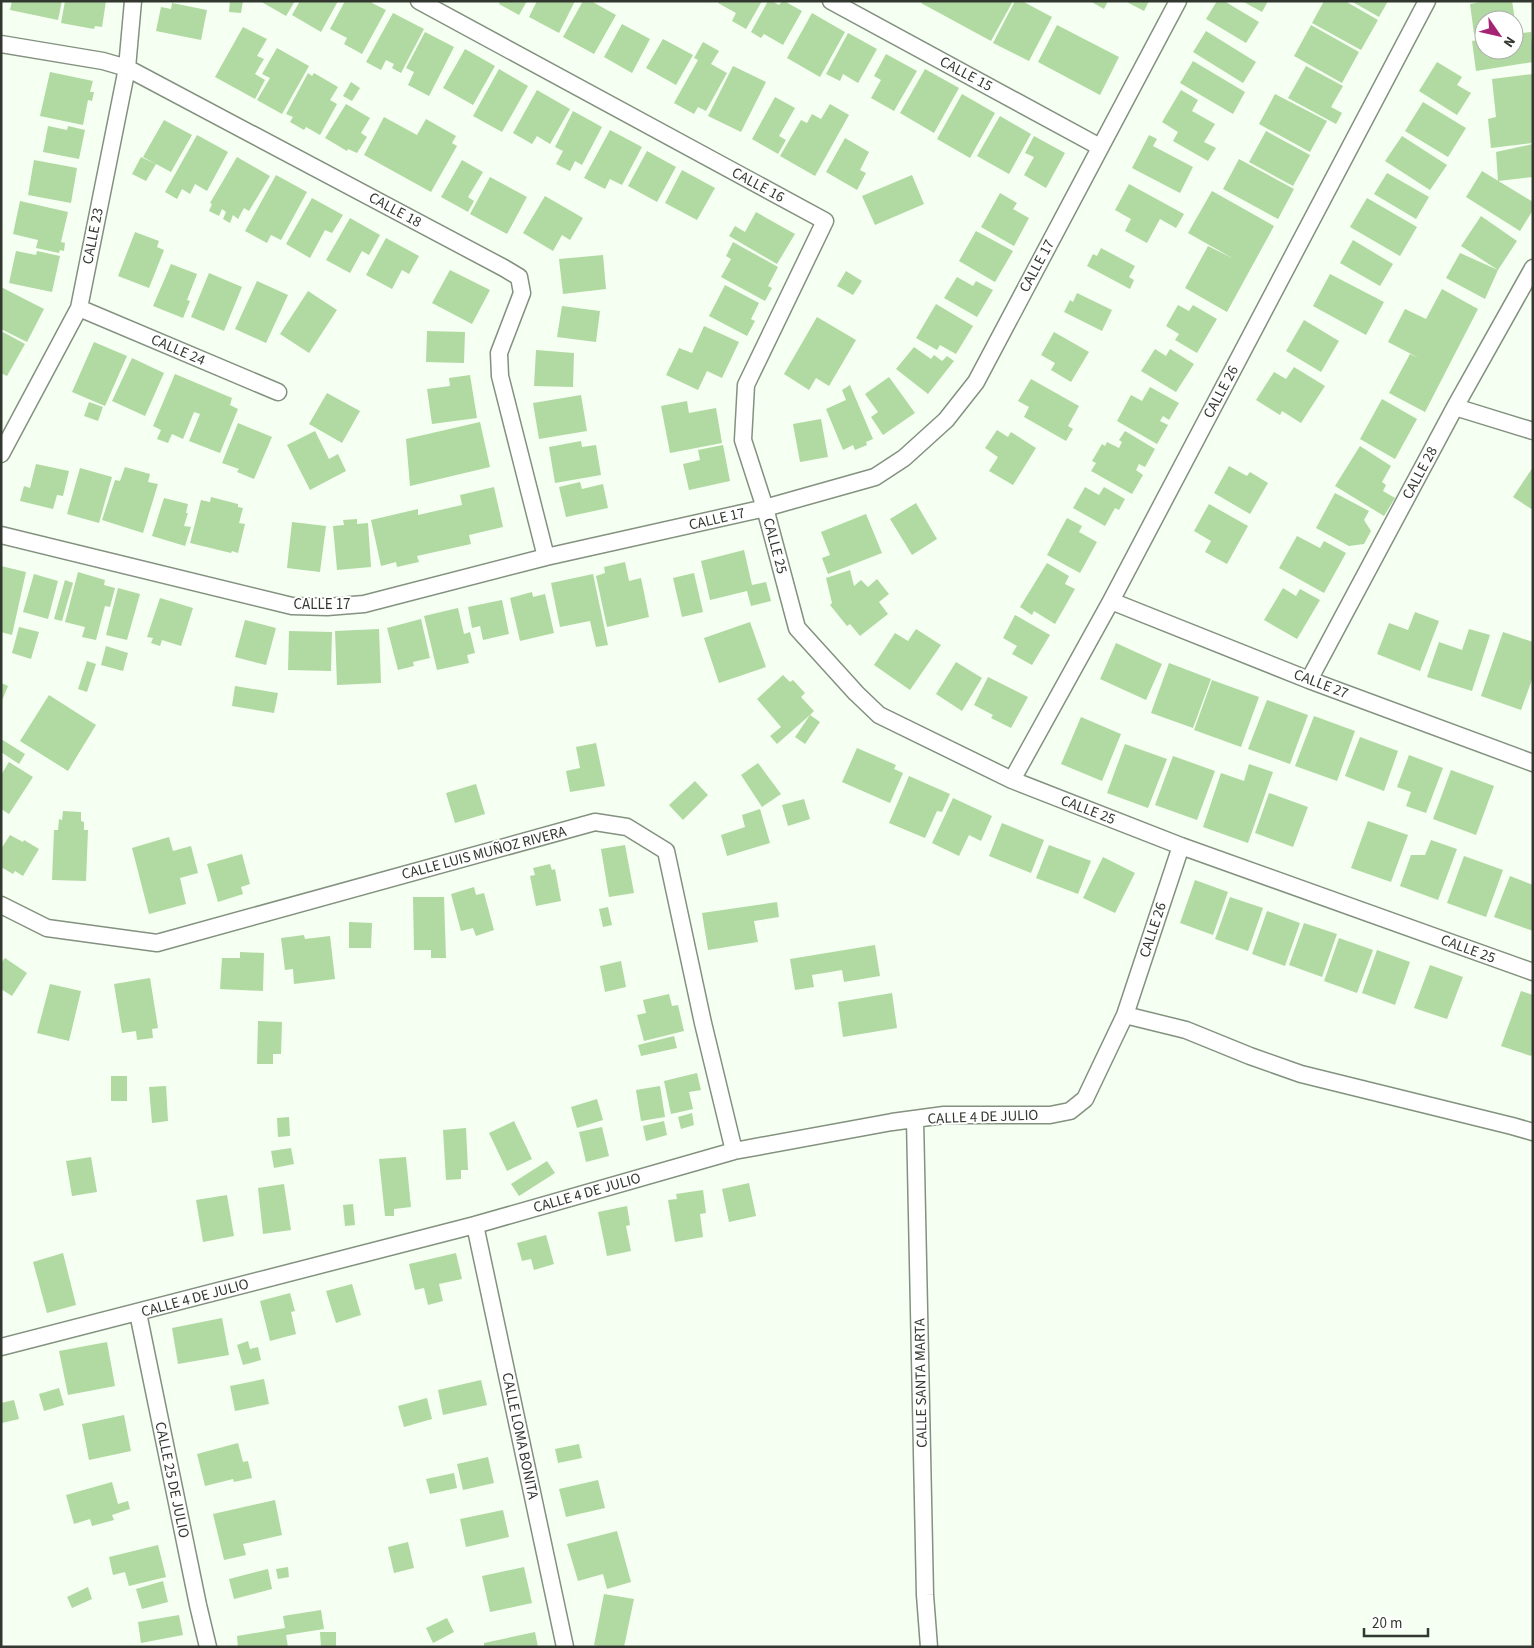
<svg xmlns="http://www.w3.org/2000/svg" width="1534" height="1648" viewBox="0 0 1534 1648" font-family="'Source Sans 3',sans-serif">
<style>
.building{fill:#b0daa1}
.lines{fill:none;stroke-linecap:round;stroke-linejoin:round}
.street-casing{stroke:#83917f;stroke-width:19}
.street{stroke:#fff;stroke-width:16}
.labels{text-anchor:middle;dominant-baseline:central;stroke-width:4;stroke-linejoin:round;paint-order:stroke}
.street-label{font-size:15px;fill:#323830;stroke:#fff}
</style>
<rect width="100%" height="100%" fill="#f5fff2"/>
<path class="building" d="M12,1H62L58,20L10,10Z
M65,1H106L102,27L95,26L94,29L61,23Z
M230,1H243L241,13L229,12Z
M260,1H295L286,16Z
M300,1H338L321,32L292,15Z
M345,1H373L372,3L386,10L362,54L344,44L347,38L330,29Z
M500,1H527L519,15L499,4Z
M537,1H575L559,33L529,17Z
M583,1H591L616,15L594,54L563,37Z
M719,1H762L746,29L732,21L736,13L718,3Z
M768,1H772L779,5L782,1H784L802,11L783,45L764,34L761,38L751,32Z
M922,1H1013L991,41L921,3Z
M1015,1H1022L1052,17L1029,61L993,43Z
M1090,1H1108L1104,9Z
M1125,1H1149L1144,11Z
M1217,1H1224L1259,22L1246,43L1206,19Z
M1242,1H1268L1262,12Z
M1324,1H1345L1378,20L1361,50L1312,23Z
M1351,1H1388L1379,17Z
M1486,1H1512L1515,20H1484V32L1474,34L1470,4Z
M172,3L207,10L201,40L156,31L161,7L171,9Z
M393,13L424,29L401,73L392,68L394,64L386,60L381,70L366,62Z
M812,13L845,32L820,77L787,58Z
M622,24L650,39L632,73L604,57Z
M1057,25L1119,57L1100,95L1038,62Z
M1311,25L1359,52L1342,83L1294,56Z
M243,27L267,39L257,56L264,59L255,74L265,80L255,99L215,77Z
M1206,31L1256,62L1243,83L1193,52Z
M425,32L454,47L429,96L408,85L414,72L406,68Z
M1531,32L1533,62L1476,71L1472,41L1484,39V50H1514V34Z
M848,33L877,49L858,83L843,74L840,81L826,74Z
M663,39L693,55L676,85L646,68Z
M703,42L719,51L711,64L727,73L706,111L698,107L694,114L674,103L698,60L694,58Z
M277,48L309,66L282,114L257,100L270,78L262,74Z
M465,49L495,66L473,105L443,88Z
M886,54L917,71L894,111L871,98L881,80L874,76Z
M1193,61L1245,92L1233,114L1180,83Z
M1437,62L1462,77L1457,85L1471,93L1457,115L1419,91Z
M733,66L766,82L741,132L708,116Z
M1306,66L1343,86L1331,107L1342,113L1336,124L1288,98Z
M499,69L528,86L502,132L473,116Z
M925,69L959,88L934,133L900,113Z
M50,72L93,81L90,92H94L92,101L88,100L83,125L40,116Z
M308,73L312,76L314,73L338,87L330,100L337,104L320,135L306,127L304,130L290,122L293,117L286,114Z
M1533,74V143L1491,148L1488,119L1496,117L1492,79Z
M351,82L360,88L352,101L343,96Z
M537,90L570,109L550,144L537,136L532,144L513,133Z
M1181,90L1198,100L1192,111L1215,124L1204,142L1216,148L1208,161L1173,141L1178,132L1162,122Z
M962,94L995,113L970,158L937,139Z
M1275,94L1327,121L1310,152L1259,124Z
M775,97L795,108L779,136L786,140L778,154L752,139Z
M1423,102L1466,128L1448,157L1405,131Z
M346,104L370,118L361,133L367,137L357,153L348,149L347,151L325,138Z
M830,104L849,115L815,176L780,156L801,120L807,123L812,114L821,119Z
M573,111L602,127L582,165L575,161L570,171L556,164L563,151L555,147Z
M1000,116L1031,134L1009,174L977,156Z
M384,117L417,135L426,119L456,136L452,143L457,146L431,192L364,155Z
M164,120L192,135L171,172L143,157Z
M48,126L67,130L68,126L85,130L79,159L43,152Z
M610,130L642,147L622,185L610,179L605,189L584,178Z
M1266,131L1310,155L1293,186L1249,162Z
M197,135L228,152L207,191L195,184L190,194L182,189L177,199L165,192Z
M1149,135L1157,139L1153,146L1193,167L1180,193L1132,168Z
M1034,136L1065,153L1046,188L1024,175L1034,157L1025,153Z
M1402,136L1447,165L1430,190L1385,161Z
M845,138L869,152L860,170L866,173L857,190L826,172Z
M1533,144V177L1498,181L1496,152Z
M647,151L676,167L657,202L628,186Z
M141,157L156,164L146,181L132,174Z
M237,157L270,176L249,211L244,208L238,219L233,215L230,223L223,219L226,212L222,209L219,216L209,211L212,204L210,203Z
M1239,159L1294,189L1278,219L1223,189Z
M34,160L77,168L71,203L28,195Z
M462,160L483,172L468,197L474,201L468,212L441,197Z
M682,170L715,188L697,220L665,203Z
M1482,171L1533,202V210L1520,231L1466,197Z
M1387,173L1429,197L1416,219L1374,194Z
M276,175L307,192L281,240L271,235L267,243L245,231Z
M912,175L924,204L875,225L862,196Z
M490,177L527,197L507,234L470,214Z
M1129,184L1184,214L1176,228L1160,219L1147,243L1125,231L1131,219L1115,210Z
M1212,191L1274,226L1227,312L1185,288L1208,246L1234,259L1188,233Z
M1000,193L1017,203L1013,209L1029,218L1014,246L981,227Z
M545,196L583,218L570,240L562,235L553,251L523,233Z
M312,198L343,215L332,233L325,230L310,258L286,244Z
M1367,198L1417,227L1400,256L1350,227Z
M20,201L68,212L61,242L65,243L64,251L60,250L59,253L36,248L38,240L13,234Z
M756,212L795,234L777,264L729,236L735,226L745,232Z
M1481,216L1517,241L1498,270L1461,246Z
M350,218L380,235L369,255L362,251L350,273L326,260Z
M976,231L1013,251L995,282L959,261Z
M135,232L159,241L157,247L164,250L149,288L118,276Z
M386,238L419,256L409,274L402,270L392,289L366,275Z
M1353,240L1393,264L1380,286L1340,263Z
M733,242L778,267L768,286L772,288L765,301L721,277L731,259L726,256Z
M1101,248L1135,266L1129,277L1134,280L1130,289L1087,266L1093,254L1097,256Z
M16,251L36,255L37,251L60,256L52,292L9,283Z
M1460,253L1498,270L1485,299L1446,278Z
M603,255L606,289L563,294L559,259Z
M171,264L197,274L187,300L190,301L183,318L153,306Z
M450,270L490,290L472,324L432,303Z
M846,271L862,281L853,295L837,286Z
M209,273L242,287L224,331L191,317Z
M1330,274L1384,302L1366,335L1313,306Z
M957,277L973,286L976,281L993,290L977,317L944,298Z
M257,281L288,295L266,343L235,329Z
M725,285L759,303L751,319L755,321L747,336L709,316Z
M1,287L44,309L27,342L1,329Z
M1442,289L1478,309L1425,412L1389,393L1410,354L1419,358L1388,342L1405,309L1426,319Z
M308,291L337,310L309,353L280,334Z
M1077,293L1112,310L1102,331L1064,312L1070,300L1073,302Z
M936,304L973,326L956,354L940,345L937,350L916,338Z
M1178,305L1189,311L1193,305L1217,319L1197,353L1175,340L1179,334L1166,326Z
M562,306L600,311L596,342L557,337Z
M817,317L856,340L829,386L816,378L809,390L784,374Z
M1304,320L1339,341L1321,372L1286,351Z
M704,326L739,342L722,378L707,371L698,390L666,375L679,348L692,353Z
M427,331L465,332L464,363L426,362Z
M3,332L25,344L7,376L1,373V335Z
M1054,332L1089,352L1071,382L1051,370L1055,363L1041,355Z
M94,342L127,356L105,406L72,392Z
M914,347L931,359L934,355L942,361L947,356L954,361L928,394L896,369Z
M1155,349L1166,356L1170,349L1194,364L1176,392L1141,371Z
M536,350L574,353L573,387L534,386Z
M132,358L164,373L145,416L112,401Z
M1294,367L1325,386L1301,423L1282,411L1280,415L1256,400L1274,372L1286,379Z
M175,374L232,398L230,405L238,409L220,453L189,441L200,414L194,412L183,439L172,434L168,443L157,439L161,430L153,426Z
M470,375L477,418L432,424L427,389L450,386L449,378Z
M889,377L915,413L883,435L871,417L878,412L865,394Z
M1031,379L1079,406L1068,426L1073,429L1066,441L1024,417L1029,407L1018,401Z
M850,385L873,439L866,442L867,445L855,450L853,445L843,450L826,409L846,400L842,390Z
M1150,387L1179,403L1169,420L1163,416L1160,421L1168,425L1157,444L1117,421L1131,395L1142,401Z
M327,393L360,411L342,443L309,424Z
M581,395L587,431L539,439L533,403Z
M1382,399L1417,419L1395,459L1360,439Z
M687,401L689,413L716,408L722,443L670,453L661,406Z
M89,402L103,407L98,421L84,416Z
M821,419L828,457L800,462L793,424Z
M480,422L490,467L410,486L406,439Z
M238,423L272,437L254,479L237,472L239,469L222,463Z
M997,430L1008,437L1011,432L1036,448L1013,485L989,471L998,457L985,448Z
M315,431L329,459L338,454L346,471L310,490L287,445Z
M1125,431L1155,449L1145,467L1139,464L1136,470L1143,475L1132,494L1091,471L1096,463L1092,461L1102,444L1105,446L1107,442L1119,448L1122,442L1119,440Z
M581,441L582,447L596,445L601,475L555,483L549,447Z
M723,445L730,481L689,490L683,464L700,460L698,450Z
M1360,446L1391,466L1382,482L1386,485L1383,491L1395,498L1384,516L1335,486Z
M36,464L69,471L63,496L57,495L53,509L20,501L24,486L30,488Z
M1229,466L1247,476L1250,472L1268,483L1250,514L1214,493Z
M125,467L150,474L148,482L158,484L143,533L102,520L115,480L120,481Z
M1533,467V510L1513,497Z
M80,468L112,477L99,523L67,514Z
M580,482L582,489L603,484L608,508L566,517L559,487Z
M494,487L503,527L469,535L471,544L417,556L419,562L397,567L396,562L381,566L371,520L418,509V515L462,505L460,495Z
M1085,487L1099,495L1104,487L1125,499L1119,510L1115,508L1105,526L1073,508Z
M1335,493L1369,511L1364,520L1371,531L1364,544L1349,546L1316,528Z
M211,497L238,504V507L243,508L239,523L245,524L238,553L232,551L231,553L190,543L201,500L210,502Z
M164,498L188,504L186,513H188L184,526L191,527L185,546L152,536Z
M916,503L937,539L912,555L890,519Z
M1209,504L1248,526L1227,564L1205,552L1211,541L1194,531Z
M866,514L882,553L828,574L822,558L830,555L821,532Z
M1067,518L1082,526L1079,532L1097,542L1080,573L1047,555Z
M357,519V524L368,523L371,567L337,570L333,526L344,525L343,520Z
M292,522L326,526L320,572L287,568Z
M1297,536L1320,548L1324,541L1346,553L1324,593L1279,568Z
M744,550L752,585L766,582L771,601L751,606L747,591L710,600L701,561Z
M625,562L629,581L641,578L649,617L607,627L596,576L605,573L604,567Z
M1047,563L1069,576L1065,584L1075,589L1055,624L1034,611L1032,615L1020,607Z
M1,566L26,572L12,635L1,632Z
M850,570L854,586L861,580L868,587L877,579L889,594L879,602L888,614L860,636L850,624L847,626L830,605L832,603L826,578Z
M78,572L105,580L104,585L115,588L110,607L105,606L96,640L82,637L85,627L65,622Z
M694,573L703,612L682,617L673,578Z
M34,574L58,581L48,619L23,612Z
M593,574L608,645L596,647L590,621L560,627L551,583Z
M65,580L73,583L62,621L54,619Z
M118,588L140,594L127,640L106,635Z
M1283,588L1296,596L1300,589L1320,600L1297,639L1264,620Z
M532,592L533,597L545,594L554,633L520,641L510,598Z
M160,598L193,608L181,646L162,640L160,646L151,643L153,638L147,637Z
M502,600L509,634L483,640L480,626L472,628L468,607Z
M458,608L464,634L470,632L475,653L467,655L469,663L437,670L424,616Z
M1415,612L1439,621L1420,671L1377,654L1389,623L1408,630Z
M1015,615L1050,635L1032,665L1012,654L1017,646L1003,638Z
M421,619L430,658L413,662L414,666L398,670L387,628Z
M245,620L276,628L266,665L235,657Z
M750,622L766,667L719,683L704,638Z
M19,627L39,632L31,659L12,653Z
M379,629L381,683L337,685L335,631Z
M916,629L941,645L910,690L874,665L895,633L908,641Z
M1469,629L1490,635L1472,691L1427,677L1439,642L1462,650Z
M289,631L332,632L331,671L288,670Z
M1503,632L1533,642V677L1521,710L1481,696Z
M1116,643L1162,664L1146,700L1100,679Z
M106,646L128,653L123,671L101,665Z
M87,661L96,664L87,692L78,689Z
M956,662L982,678L962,711L936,694Z
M1169,663L1211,679L1193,728L1151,713Z
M783,675L790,682L793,680L805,693L801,697L814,711L810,715L820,722L805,744L795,737L810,715L777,744L770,736L781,727L757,699Z
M988,677L1028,697L1011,728L991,718L993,715L974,705Z
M1212,680L1259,697L1241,747L1194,730Z
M1,683L8,686L1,703Z
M235,686L278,693L274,713L232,706Z
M49,695L96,725L68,771L20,741Z
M1267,700L1308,715L1290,764L1248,749Z
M1314,716L1355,731L1337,781L1295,766Z
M1081,717L1121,734L1102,781L1061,764Z
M1360,737L1398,751L1384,791L1345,776Z
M1,739L25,754L19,764L1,752Z
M596,743L605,786L570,792L566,771L580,768L576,747Z
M1125,744L1167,759L1148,808L1107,793Z
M857,748L896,765L894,769L903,773L890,803L842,782Z
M1409,755L1443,768L1426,813L1406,806L1411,792L1397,787Z
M1173,756L1215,771L1197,820L1155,805Z
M9,762L33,777L9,814L1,809V775Z
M758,763L781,794L762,807L741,775Z
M1249,764L1273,772L1248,843L1203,827L1221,773L1244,781Z
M1451,770L1494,786L1476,835L1433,819Z
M909,776L950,794L942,812L937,811L925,838L889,823Z
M695,781L708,795L683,820L669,805Z
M476,784L485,814L455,823L446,793Z
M1269,793L1308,807L1293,847L1255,833Z
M953,798L992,816L981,841L969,835L959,856L932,843Z
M804,799L810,819L788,826L782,805Z
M760,809L770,843L727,856L721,835L745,827L742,815Z
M63,811L81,812V821L84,822V830H88L86,881L52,880L54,830H58L59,819L62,820Z
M1368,821L1408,835L1391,882L1351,868Z
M1002,823L1044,840L1031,873L989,856Z
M10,835L23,842L24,840L39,849L23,876L15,871L13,874L1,867V849Z
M169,837L173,851L191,846L198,873L180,878L186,904L149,914L132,848Z
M1431,840L1457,849L1438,900L1400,886L1411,855H1425Z
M625,845L634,893L609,897L601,849Z
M1049,845L1091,861L1078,894L1036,878Z
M242,854L250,884L241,887L243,894L218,902L207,864Z
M1464,856L1503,870L1486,917L1447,903Z
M1103,857L1135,873L1115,913L1083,898Z
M550,864L552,870L555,869L561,901L536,906L530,876L535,875L533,868Z
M1510,876L1533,885V931L1494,917Z
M1195,880L1228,892L1213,935L1180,923Z
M474,887L476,895L484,893L494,930L476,936L473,928L461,931L451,894Z
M413,897H444L446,958H431V950H414Z
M1230,897L1263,908L1248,951L1215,939Z
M777,902L779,917L754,921L758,942L708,950L702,913Z
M608,907L612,925L603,927L599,909Z
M1267,911L1300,923L1285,966L1252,954Z
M349,922L372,923L371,948H349Z
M1304,923L1337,934L1322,977L1289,965Z
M304,935L305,939L330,936L335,979L294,984L293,969L285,970L281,938Z
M1339,938L1373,950L1357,993L1324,981Z
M875,945L880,976L844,982L842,970L812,975L814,987L795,990L790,959Z
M1377,950L1410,962L1395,1005L1362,993Z
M240,952L264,953L263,991L220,989L222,958H240Z
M5,958L27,973L12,996L1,989V963Z
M621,961L626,987L605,992L600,966Z
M1430,965L1463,977L1447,1019L1414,1008Z
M150,978L158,1028L152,1029L153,1038L137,1040L136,1031L122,1033L114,984Z
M50,984L81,991L69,1041L37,1033Z
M1521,991L1533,995V1052L1531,1056L1501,1046Z
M892,993L897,1028L843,1037L838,1002Z
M669,994L672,1006L678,1005L684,1031L644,1041L637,1015L646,1013L643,1000Z
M258,1021L282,1022L281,1054H273V1064H257Z
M674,1036L677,1048L641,1056L638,1045Z
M697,1073L701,1090L689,1092L693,1109L671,1114L664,1081Z
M111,1076H127V1101H111Z
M166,1086L168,1121L152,1123L149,1087Z
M660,1086L665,1117L641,1121L636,1090Z
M597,1099L603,1120L577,1128L571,1107Z
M692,1113L694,1125L681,1129L678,1117Z
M289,1117L290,1136L278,1137L277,1118Z
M514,1121L532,1159L507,1171L489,1133Z
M664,1121L667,1135L646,1141L643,1126Z
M602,1127L609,1156L586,1162L579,1132Z
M466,1128L468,1170H461V1179L446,1180L443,1130Z
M291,1148L294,1164L274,1168L271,1151Z
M91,1157L97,1192L72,1196L66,1161Z
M406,1157L411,1207L394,1209V1216H385L379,1159Z
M547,1161L555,1173L519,1196L511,1184Z
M749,1183L756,1216L729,1222L722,1189Z
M284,1184L291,1230L263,1234L258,1188Z
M703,1190L706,1213L700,1214L703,1237L675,1242L668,1200L677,1199L676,1194Z
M227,1195L234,1236L203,1242L196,1200Z
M353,1204L355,1225L345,1226L343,1205Z
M627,1206L630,1225L626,1226L631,1251L607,1256L598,1212Z
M546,1235L554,1264L534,1270L531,1259L522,1261L517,1243Z
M63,1253L76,1305L47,1313L33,1262Z
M456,1253L462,1279L439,1284L443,1301L428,1305L424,1288L415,1290L409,1264Z
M352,1284L361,1315L336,1323L326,1291Z
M290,1293L295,1311L291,1312L296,1334L270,1341L260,1301Z
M222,1318L229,1355L178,1364L172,1328Z
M248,1341L250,1349L258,1347L261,1360L243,1365L237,1345Z
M107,1342L115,1386L68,1395L59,1351Z
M264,1379L269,1404L235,1411L230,1386Z
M481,1380L487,1405L443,1415L438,1390Z
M59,1388L64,1405L44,1411L39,1394Z
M427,1398L432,1419L404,1427L398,1406Z
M14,1400L19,1419L2,1423L1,1403Z
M124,1415L131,1451L89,1460L82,1424Z
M238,1443L243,1462L248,1461L252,1478L234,1482L233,1479L205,1486L197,1454Z
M579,1444L582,1458L558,1463L555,1449Z
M488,1457L494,1483L463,1490L457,1464Z
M454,1473L457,1488L430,1494L426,1479Z
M598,1480L605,1508L566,1517L559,1489Z
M112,1482L118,1504L128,1501L130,1509L112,1515L114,1520L92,1526L90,1519L74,1524L66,1495Z
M275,1500L282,1535L243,1544L246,1555L224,1560L213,1514Z
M503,1510L509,1537L466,1547L460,1519Z
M617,1531L631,1582L607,1589L603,1574L578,1581L567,1544Z
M408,1542L414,1568L394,1573L388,1547Z
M158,1545L166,1577L129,1586L125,1572L113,1575L109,1557Z
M288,1567L289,1577L278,1579L276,1569Z
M524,1567L532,1603L490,1612L482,1576Z
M268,1569L272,1589L234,1599L229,1579Z
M163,1581L168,1602L142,1609L136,1589Z
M88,1587L92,1599L72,1608L67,1597Z
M604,1594L634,1599L624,1647H603L594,1645Z
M321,1610L324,1629L286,1635L288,1647H238L237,1636L285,1628L283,1616Z
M179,1615L183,1635L141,1643L138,1622Z
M447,1618L454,1632L433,1643L426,1628Z
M320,1632H336V1647H321Z
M535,1632L538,1647H484V1643Z"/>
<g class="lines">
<g class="street-casing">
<path id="street" d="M419,1L825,221L746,385L743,440L765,508L797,628L856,693L879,715L1012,780L1181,846L1533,972
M831,1L1100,147
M1,44L103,61L127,68L504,268L519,277L522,293L499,353L500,376L546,557
M79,308L278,392
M1455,407L1533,431
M1,454L79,308L127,68L133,1
M1,535L292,606L327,607L364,604L546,557L765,508L875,477L904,458L946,420L976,382L1178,1
M1111,601L1309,680L1533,763
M1309,680L1455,407L1533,268
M1012,780L1111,601L1427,1
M1,905L47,928L157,943L595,822L627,827L666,851L703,1023L734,1151
M1125,1015L1186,1030L1250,1056L1301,1074L1512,1126L1533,1132
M915,1119L925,1595L929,1647
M475,1225L565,1647
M138,1313L198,1605L208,1647
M1,1347L475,1225L734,1151L892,1122L944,1115H1050L1070,1111L1085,1099L1125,1015L1181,846"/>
</g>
<use href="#street" class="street"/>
</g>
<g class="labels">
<g class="street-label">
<text transform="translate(966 74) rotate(28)">CALLE 15</text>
<text transform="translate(758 185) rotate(28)">CALLE 16</text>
<text transform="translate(395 210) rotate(28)">CALLE 18</text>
<text transform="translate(93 236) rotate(-79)">CALLE 23</text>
<text transform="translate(1037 266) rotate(-62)">CALLE 17</text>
<text transform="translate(178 350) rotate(23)">CALLE 24</text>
<text transform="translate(1221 392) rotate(-62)">CALLE 26</text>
<text transform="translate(1420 473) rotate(-62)">CALLE 28</text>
<text transform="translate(717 519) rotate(-13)">CALLE 17</text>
<text transform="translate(775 546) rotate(75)">CALLE 25</text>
<text x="322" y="604">CALLE 17</text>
<text transform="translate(1321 684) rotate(21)">CALLE 27</text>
<text transform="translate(1088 810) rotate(21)">CALLE 25</text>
<text transform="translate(484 853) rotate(-15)">CALLE LUIS MUÑOZ RIVERA</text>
<text transform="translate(1153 930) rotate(-72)">CALLE 26</text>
<text transform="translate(1468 949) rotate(20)">CALLE 25</text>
<text transform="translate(983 1117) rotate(-2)">CALLE 4 DE JULIO</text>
<text transform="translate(587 1193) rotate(-16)">CALLE 4 DE JULIO</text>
<text transform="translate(195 1298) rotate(-15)">CALLE 4 DE JULIO</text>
<text transform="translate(921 1383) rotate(-91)">CALLE SANTA MARTA</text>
<text transform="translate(520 1436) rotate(78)">CALLE LOMA BONITA</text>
<text transform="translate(172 1480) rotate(78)">CALLE 25 DE JULIO</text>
</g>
</g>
<rect width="1534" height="1648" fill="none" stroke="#323830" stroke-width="5"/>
<g transform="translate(1499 35) rotate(124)"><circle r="24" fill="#ffffff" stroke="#adafac"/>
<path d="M0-4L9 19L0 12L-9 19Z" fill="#a42373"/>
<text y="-8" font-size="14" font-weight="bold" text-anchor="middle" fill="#323830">N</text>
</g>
<path d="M1364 1628v8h64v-8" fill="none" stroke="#323830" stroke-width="2.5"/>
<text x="1372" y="1628" font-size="15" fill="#323830" stroke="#ffffff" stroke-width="4" paint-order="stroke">20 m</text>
</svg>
